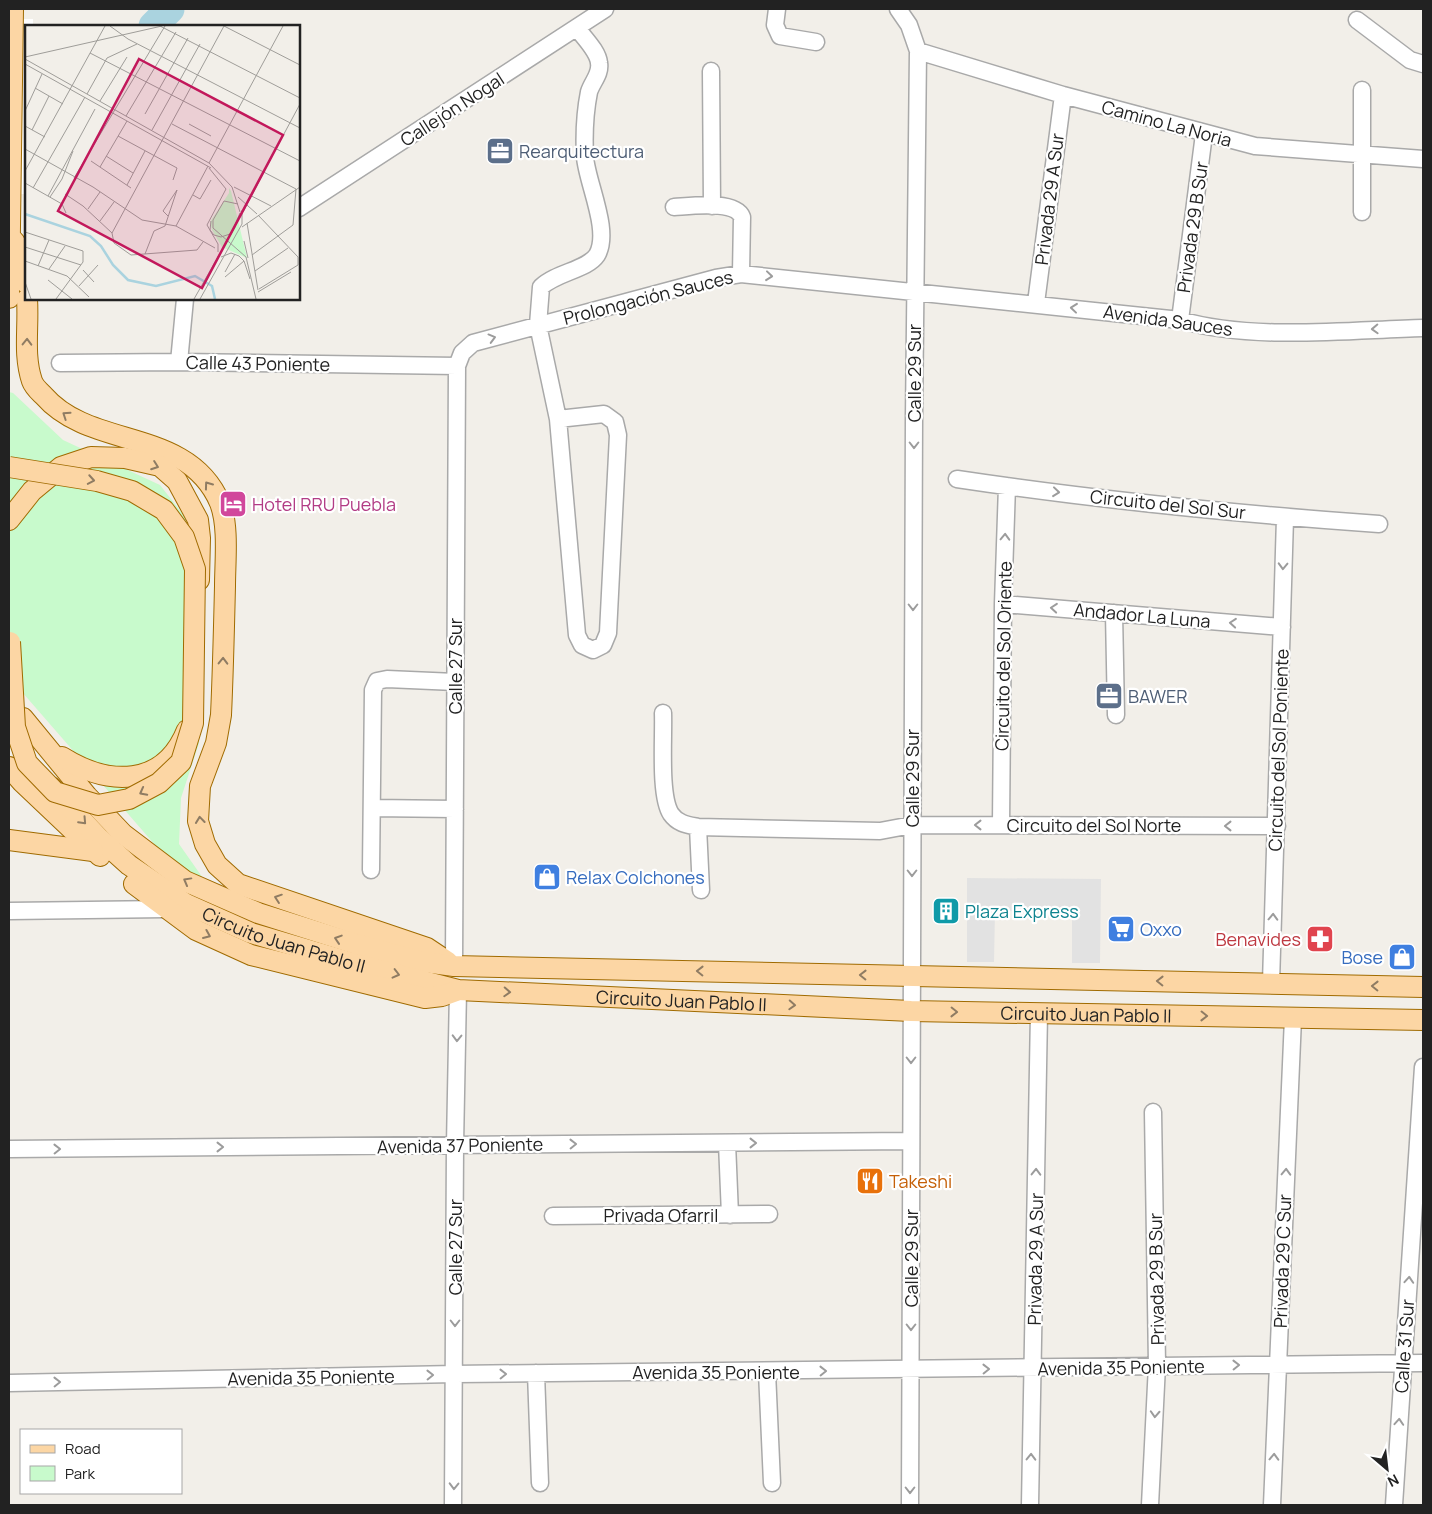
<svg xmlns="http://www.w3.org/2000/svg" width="1432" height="1514" viewBox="0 0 1432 1514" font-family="Manrope,sans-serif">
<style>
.park{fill:#c8facc}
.parking{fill:#e2e2e2}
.pier{fill:#fff}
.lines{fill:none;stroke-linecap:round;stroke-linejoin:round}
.river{stroke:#aad3df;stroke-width:29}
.minor-casing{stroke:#a9a9a9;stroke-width:19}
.major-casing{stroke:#a06b00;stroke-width:22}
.minor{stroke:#fff;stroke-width:16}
.major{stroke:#fcd6a4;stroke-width:20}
.major-bridge-casing{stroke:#a06b00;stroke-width:22;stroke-linecap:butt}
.major-bridge{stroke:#fcd6a4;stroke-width:20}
.oneway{stroke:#9c9c9c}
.oneway2{stroke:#8f7c63}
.labels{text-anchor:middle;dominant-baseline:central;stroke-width:4.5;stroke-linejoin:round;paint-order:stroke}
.street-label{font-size:18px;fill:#222;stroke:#fff}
.service-label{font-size:18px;fill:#4e5e75;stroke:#fff;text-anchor:start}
.hotel-label{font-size:18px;fill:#b23c85;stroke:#fff;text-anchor:start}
.shop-label{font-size:18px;fill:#366cbe;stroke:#fff;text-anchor:start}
.culture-label{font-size:18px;fill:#0d838f;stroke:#fff;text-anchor:start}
.health-label{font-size:18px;fill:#be3a42;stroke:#fff;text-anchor:end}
.food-label{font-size:18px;fill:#c56008;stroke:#fff;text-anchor:start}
.inset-river{fill:none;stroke:#aad3df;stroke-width:2.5}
.inset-road{fill:none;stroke:#9f9d99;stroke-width:1}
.view{fill:#c2185b;fill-opacity:0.15;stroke:#c2185b;stroke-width:2.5}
.inset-edge{fill:none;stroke:#222;stroke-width:2.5}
</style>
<rect width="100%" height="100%" fill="#f2efe9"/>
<path class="park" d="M9,392L13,393L63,440L160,485L203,540L199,743L181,798L179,844L205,881L176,869L9,677Z"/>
<path class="parking" d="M967,878L1101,879L1100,963H1072V911H995L994,962H967Z"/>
<path class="pier" d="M9,19H33V26H26V194H9Z"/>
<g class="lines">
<path class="river" d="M153,26L170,9"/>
<g class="minor-casing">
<path id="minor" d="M777,9L775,25L780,36L816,42
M898,9L909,25L918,51L914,418L910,1505
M1357,20L1410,60L1423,64
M918,51L1063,95L1255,146L1423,159
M711,71L712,206
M1362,90V212
M674,207C691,206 735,200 742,217L741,274
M299,208L605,9
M1036,303L1063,95
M1180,320L1204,134
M179,362L185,299
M60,363L179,362L457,366
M558,419L604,414L615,422L618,435L608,633L603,645L593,650L582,645L577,635L558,419L538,325L541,287C557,272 587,270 597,255C611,231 587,183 585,157C584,137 585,112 589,92C592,82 601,74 599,63C598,51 584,38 577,28
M957,479C1097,500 1238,514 1379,524
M1003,604L1282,627
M1114,613L1116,715
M663,713C664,737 659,796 671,814C678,824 688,825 698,827L880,831L912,825L1277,826
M372,808L455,809
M1001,825L1003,604L1007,486
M698,827L701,890
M371,870L373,690L377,681L387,679L455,682
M9,911L166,909
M454,966L457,366L462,353L473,343L716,278L741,274L1180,320C1252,341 1348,330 1423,328
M1271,983L1285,518
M727,1143L730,1215
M9,1149L911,1141
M553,1216L769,1214
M767,1372L772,1483
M536,1373L540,1483
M9,1383L455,1374L1423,1363
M453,1505L455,1145L458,990
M1030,1505L1039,1013
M1150,1505L1157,1365L1153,1112
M1272,1505L1293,1018
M1394,1505L1423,1067"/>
</g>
<g class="major-casing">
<g id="major">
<path d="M14,241L23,257L26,283"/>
<path d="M9,298L13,9"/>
<path d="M27,299C29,327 23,354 32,381C34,387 40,392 44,396C91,450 188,427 220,503C229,526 225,562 225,586C224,629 223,672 221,715L216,743L200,786L198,821L205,844L217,865L238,884L427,948L448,962"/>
<path d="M9,520L32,491L61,467L91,457L125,458L160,466L177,481L198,520L200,538L199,580"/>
<path d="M23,718L87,796L123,834L185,881L258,913L356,944L418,961L454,966L1423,987"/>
<path d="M62,757C108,786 164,788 187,730"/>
<path d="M9,767L22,782L100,856"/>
<path id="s1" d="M51,787L99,838L129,865L186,904L251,933L356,964L458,990L911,1011L1423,1020"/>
<path d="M9,840L93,851"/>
<path d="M134,884L196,930L251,955L425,998L442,996L456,991"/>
</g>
</g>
<use href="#minor" class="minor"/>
<use href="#major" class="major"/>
<g class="major-bridge-casing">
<path id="major-bridge" d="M9,467L97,481L132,491L164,510L184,537L195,569L193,723L181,762L159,783L129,799L98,805L55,792L27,763L15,727L10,642"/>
</g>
<use href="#major-bridge" class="major-bridge"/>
</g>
<defs><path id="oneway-chevron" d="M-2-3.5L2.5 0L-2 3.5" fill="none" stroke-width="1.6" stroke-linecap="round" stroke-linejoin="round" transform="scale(1.25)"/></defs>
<g class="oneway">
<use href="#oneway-chevron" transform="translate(769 276) rotate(6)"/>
<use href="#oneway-chevron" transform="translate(1074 308) rotate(-174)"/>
<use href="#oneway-chevron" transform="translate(1375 329) rotate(178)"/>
<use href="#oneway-chevron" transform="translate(492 338) rotate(-15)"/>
<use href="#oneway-chevron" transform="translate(914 445) rotate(90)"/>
<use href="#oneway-chevron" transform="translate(1056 492) rotate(6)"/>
<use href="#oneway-chevron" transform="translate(1005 537) rotate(-88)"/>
<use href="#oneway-chevron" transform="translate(1283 566) rotate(92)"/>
<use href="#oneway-chevron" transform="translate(913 607) rotate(90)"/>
<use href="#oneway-chevron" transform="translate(1054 608) rotate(-175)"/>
<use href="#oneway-chevron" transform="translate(1233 623) rotate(-175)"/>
<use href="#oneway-chevron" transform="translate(978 825) rotate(-180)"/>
<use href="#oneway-chevron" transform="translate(1228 826) rotate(-180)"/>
<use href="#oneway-chevron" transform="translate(912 873) rotate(90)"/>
<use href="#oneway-chevron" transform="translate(1273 917) rotate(-88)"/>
<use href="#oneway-chevron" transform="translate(457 1038) rotate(91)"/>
<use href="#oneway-chevron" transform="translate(911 1060) rotate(90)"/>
<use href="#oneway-chevron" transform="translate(753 1143)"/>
<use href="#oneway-chevron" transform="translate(573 1144) rotate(-1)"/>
<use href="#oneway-chevron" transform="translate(220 1147)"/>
<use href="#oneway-chevron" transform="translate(57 1149) rotate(-1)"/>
<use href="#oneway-chevron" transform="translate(1036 1172) rotate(-89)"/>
<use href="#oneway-chevron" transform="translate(1286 1172) rotate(-88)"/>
<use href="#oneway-chevron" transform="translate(1409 1280) rotate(-86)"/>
<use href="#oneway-chevron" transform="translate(455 1323) rotate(90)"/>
<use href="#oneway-chevron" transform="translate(911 1327) rotate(90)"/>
<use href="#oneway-chevron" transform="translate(1236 1365) rotate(-1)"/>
<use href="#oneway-chevron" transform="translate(986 1369) rotate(-1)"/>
<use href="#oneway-chevron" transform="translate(823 1371) rotate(-1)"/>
<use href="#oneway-chevron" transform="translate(503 1374) rotate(-1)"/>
<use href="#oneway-chevron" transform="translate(430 1375) rotate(-1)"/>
<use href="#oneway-chevron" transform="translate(57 1382) rotate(-1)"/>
<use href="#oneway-chevron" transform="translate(1155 1414) rotate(93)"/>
<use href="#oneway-chevron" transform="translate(1399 1422) rotate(-86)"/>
<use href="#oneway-chevron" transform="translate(1031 1457) rotate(-89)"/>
<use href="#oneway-chevron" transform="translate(1274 1457) rotate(-88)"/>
<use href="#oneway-chevron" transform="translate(454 1486) rotate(91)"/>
<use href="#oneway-chevron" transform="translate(910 1490) rotate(90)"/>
</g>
<g class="oneway2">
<use href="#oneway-chevron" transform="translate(27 342) rotate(-89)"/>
<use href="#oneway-chevron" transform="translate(66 415) rotate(-146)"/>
<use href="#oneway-chevron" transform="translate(155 466) rotate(20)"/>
<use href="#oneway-chevron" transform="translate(91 480) rotate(10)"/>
<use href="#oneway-chevron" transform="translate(208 485) rotate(-126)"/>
<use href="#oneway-chevron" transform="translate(223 661) rotate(-89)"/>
<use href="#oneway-chevron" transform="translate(143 792) rotate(152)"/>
<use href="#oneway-chevron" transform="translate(200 820) rotate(-96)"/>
<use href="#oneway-chevron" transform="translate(83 821) rotate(47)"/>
<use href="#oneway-chevron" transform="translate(187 881) rotate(-151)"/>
<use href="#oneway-chevron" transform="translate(278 898) rotate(-161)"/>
<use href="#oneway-chevron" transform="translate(207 935) rotate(23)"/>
<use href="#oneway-chevron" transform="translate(338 939) rotate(-162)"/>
<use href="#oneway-chevron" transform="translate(700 971) rotate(-179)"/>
<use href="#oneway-chevron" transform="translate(396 974) rotate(14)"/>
<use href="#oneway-chevron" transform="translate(863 975) rotate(-179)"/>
<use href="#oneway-chevron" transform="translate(1160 981) rotate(-179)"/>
<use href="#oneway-chevron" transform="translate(1375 986) rotate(-179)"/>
<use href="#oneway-chevron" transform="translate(507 992) rotate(3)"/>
<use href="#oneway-chevron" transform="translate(792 1005) rotate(3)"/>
<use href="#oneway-chevron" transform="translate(954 1012) rotate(1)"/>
<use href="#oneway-chevron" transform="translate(1204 1016) rotate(1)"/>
</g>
<defs>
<g id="office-square" transform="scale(1.4375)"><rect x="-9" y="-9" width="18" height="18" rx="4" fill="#5c6f8a" stroke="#fff"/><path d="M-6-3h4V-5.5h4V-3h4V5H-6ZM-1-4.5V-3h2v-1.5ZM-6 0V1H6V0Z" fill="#fff"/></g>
<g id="hotel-square" transform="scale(1.4375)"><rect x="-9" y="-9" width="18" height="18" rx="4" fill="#d1479c" stroke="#fff"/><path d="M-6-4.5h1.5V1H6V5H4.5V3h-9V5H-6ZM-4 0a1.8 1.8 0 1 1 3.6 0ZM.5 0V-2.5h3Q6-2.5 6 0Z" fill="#fff"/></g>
<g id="shop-square" transform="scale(1.4375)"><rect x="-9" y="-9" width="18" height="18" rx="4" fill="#3f7fe0" stroke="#fff"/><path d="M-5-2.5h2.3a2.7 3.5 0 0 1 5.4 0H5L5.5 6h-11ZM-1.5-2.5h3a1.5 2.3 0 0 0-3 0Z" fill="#fff"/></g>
<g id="building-square" transform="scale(1.4375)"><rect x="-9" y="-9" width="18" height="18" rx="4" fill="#0f9aa8" stroke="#fff"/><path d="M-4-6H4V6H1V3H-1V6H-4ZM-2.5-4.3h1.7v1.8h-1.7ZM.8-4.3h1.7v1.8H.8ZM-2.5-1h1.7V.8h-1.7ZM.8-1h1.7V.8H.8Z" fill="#fff"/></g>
<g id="supermarket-square" transform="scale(1.4375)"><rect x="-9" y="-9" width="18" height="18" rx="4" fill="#3f7fe0" stroke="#fff"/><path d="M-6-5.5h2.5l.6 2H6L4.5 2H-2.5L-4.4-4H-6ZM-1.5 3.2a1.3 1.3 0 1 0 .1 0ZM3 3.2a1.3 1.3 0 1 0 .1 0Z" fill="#fff"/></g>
<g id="pharmacy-square" transform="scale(1.4375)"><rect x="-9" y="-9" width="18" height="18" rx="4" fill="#e0444e" stroke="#fff"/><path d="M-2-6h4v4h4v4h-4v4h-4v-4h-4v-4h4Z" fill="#fff"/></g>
<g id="restaurant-square" transform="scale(1.4375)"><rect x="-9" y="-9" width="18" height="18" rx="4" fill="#e8710a" stroke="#fff"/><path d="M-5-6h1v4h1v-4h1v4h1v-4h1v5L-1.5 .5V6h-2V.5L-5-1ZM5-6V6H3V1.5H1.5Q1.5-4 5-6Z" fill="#fff"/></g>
</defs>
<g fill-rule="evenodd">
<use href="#office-square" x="500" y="151"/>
<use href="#hotel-square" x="233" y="504"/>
<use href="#office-square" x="1109" y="696"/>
<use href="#shop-square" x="547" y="877"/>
<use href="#building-square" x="946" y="911"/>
<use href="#supermarket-square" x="1121" y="929"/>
<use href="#pharmacy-square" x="1320" y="939"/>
<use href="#shop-square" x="1402" y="957"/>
<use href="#restaurant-square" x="870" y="1181"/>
</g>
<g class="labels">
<g class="street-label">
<text transform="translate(452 109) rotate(-33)">Callejón Nogal</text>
<text transform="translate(1167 123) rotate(15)">Camino La Noria</text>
<text transform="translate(1049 199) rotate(-83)">Privada 29 A Sur</text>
<text transform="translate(1192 227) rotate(-82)">Privada 29 B Sur</text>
<text transform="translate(648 297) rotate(-14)">Prolongación Sauces</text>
<text transform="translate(1168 320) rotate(8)">Avenida Sauces</text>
<text transform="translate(258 363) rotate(1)">Calle 43 Poniente</text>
<text transform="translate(914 373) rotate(-90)">Calle 29 Sur</text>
<text transform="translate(1168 504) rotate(6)">Circuito del Sol Sur</text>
<text transform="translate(1142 615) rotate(5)">Andador La Luna</text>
<text transform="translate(1003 656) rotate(-89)">Circuito del Sol Oriente</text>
<text transform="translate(455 666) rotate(-90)">Calle 27 Sur</text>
<text transform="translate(1278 750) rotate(-88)">Circuito del Sol Poniente</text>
<text transform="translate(912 778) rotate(-90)">Calle 29 Sur</text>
<text x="1094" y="825">Circuito del Sol Norte</text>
<text stroke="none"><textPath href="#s1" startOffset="284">Circuito Juan Pablo II</textPath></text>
<text stroke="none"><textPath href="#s1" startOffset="689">Circuito Juan Pablo II</textPath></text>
<text stroke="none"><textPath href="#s1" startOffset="1094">Circuito Juan Pablo II</textPath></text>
<text transform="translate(460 1145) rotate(-1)">Avenida 37 Poniente</text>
<text x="661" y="1215">Privada Ofarril</text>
<text transform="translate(455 1247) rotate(-90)">Calle 27 Sur</text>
<text transform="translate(911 1258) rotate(-90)">Calle 29 Sur</text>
<text transform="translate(1035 1259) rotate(-89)">Privada 29 A Sur</text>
<text transform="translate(1282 1261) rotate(-88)">Privada 29 C Sur</text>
<text transform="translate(1156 1279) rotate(-91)">Privada 29 B Sur</text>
<text transform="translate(1404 1346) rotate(-86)">Calle 31 Sur</text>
<text transform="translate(1121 1367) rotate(-1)">Avenida 35 Poniente</text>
<text x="716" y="1372">Avenida 35 Poniente</text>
<text transform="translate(311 1377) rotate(-1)">Avenida 35 Poniente</text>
</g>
<g class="service-label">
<text x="519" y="151">Rearquitectura</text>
<text x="1128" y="696">BAWER</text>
</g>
<g class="hotel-label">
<text x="252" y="504">Hotel RRU Puebla</text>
</g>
<g class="shop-label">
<text x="566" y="877">Relax Colchones</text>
<text x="1140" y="929">Oxxo</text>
<text x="1383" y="957" text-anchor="end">Bose</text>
</g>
<g class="culture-label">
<text x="965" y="911">Plaza Express</text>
</g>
<g class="health-label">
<text x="1301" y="939">Benavides</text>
</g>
<g class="food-label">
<text x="889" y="1181">Takeshi</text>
</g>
</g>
<g transform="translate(25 25)">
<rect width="275" height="275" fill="#f2efe9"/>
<path d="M204,163L206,166L222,233L197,222L187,205L185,197L204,168Z" fill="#c8facc"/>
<path class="inset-river" d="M0,189L65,211L76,221L88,240L103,255L131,261L170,251L187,261L190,274"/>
<path class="inset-road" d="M85,1L103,14L275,103M135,1L275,73M199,1L275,40M65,28L275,136M0,32L137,1M0,34L184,138L207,162L215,187M0,39L186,143M10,63L38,79M62,69L82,33L112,19M75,76L102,32M0,86L17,49M120,89L163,13M101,91L151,7M147,99L271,164L268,200L227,230M164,99L186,111M0,101L20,112M7,105L24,71M127,105L175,19M93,111L152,143L148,155M0,124L68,162L117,195L151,201M81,131L108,148M66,136L106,163M184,138L258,1M75,142L102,96M184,143L201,164L182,200L193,219V227M0,146L80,1M238,148L275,79M49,153L140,1M0,158L37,179L41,188M102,160L120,126M209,162L246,181M8,163L60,72M40,169L58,181L87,208M168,170L175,174L186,155M23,171L70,84M25,172L37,154L48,126M213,172L232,189M213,179L199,176L188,195V203L221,232L231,274M63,184L75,167M218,187L239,147M233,190L273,232M75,196L89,177M186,196L185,205L189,210L196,212L205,209M222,198L233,265M151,201L183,141M151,201L190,223M209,202L215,188M217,202L275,162M0,207L58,226V237L31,274M87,208L199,1M87,208L89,218L106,230L172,225L178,217M219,216L223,233M0,222L56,240M120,229L129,206L140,201L152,165L138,186L143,191M196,232L206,228L214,231L219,236L225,254M0,236L42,251L64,272M13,241L24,215M24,244L40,221M58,245L69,257M230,246L263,223M200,247L210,229M200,252L219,236M23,255L47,274M0,257L6,274M54,261L73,240M234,264L273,240V232M233,267L266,247M169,274L210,202M175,274L217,199V185"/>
<path class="view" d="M114,34L258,110L177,263L33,186Z"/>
<rect width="275" height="275" class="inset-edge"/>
</g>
<rect width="1432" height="1514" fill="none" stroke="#222222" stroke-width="20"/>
<rect x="20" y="1429" width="162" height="65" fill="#ffffff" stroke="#a7a7a7"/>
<rect x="30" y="1445" width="25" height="8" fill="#fcd6a4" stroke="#a7a7a7"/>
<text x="65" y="1454" font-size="15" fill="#222222">Road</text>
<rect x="30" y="1466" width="25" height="15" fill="#c8facc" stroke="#a7a7a7"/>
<text x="65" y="1479" font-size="15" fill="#222222">Park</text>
<g transform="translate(1387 1469) rotate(152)" stroke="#ffffff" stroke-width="4" paint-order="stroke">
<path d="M0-4L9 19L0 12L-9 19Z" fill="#222222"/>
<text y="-8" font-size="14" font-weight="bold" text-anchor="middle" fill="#222222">N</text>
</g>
</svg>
